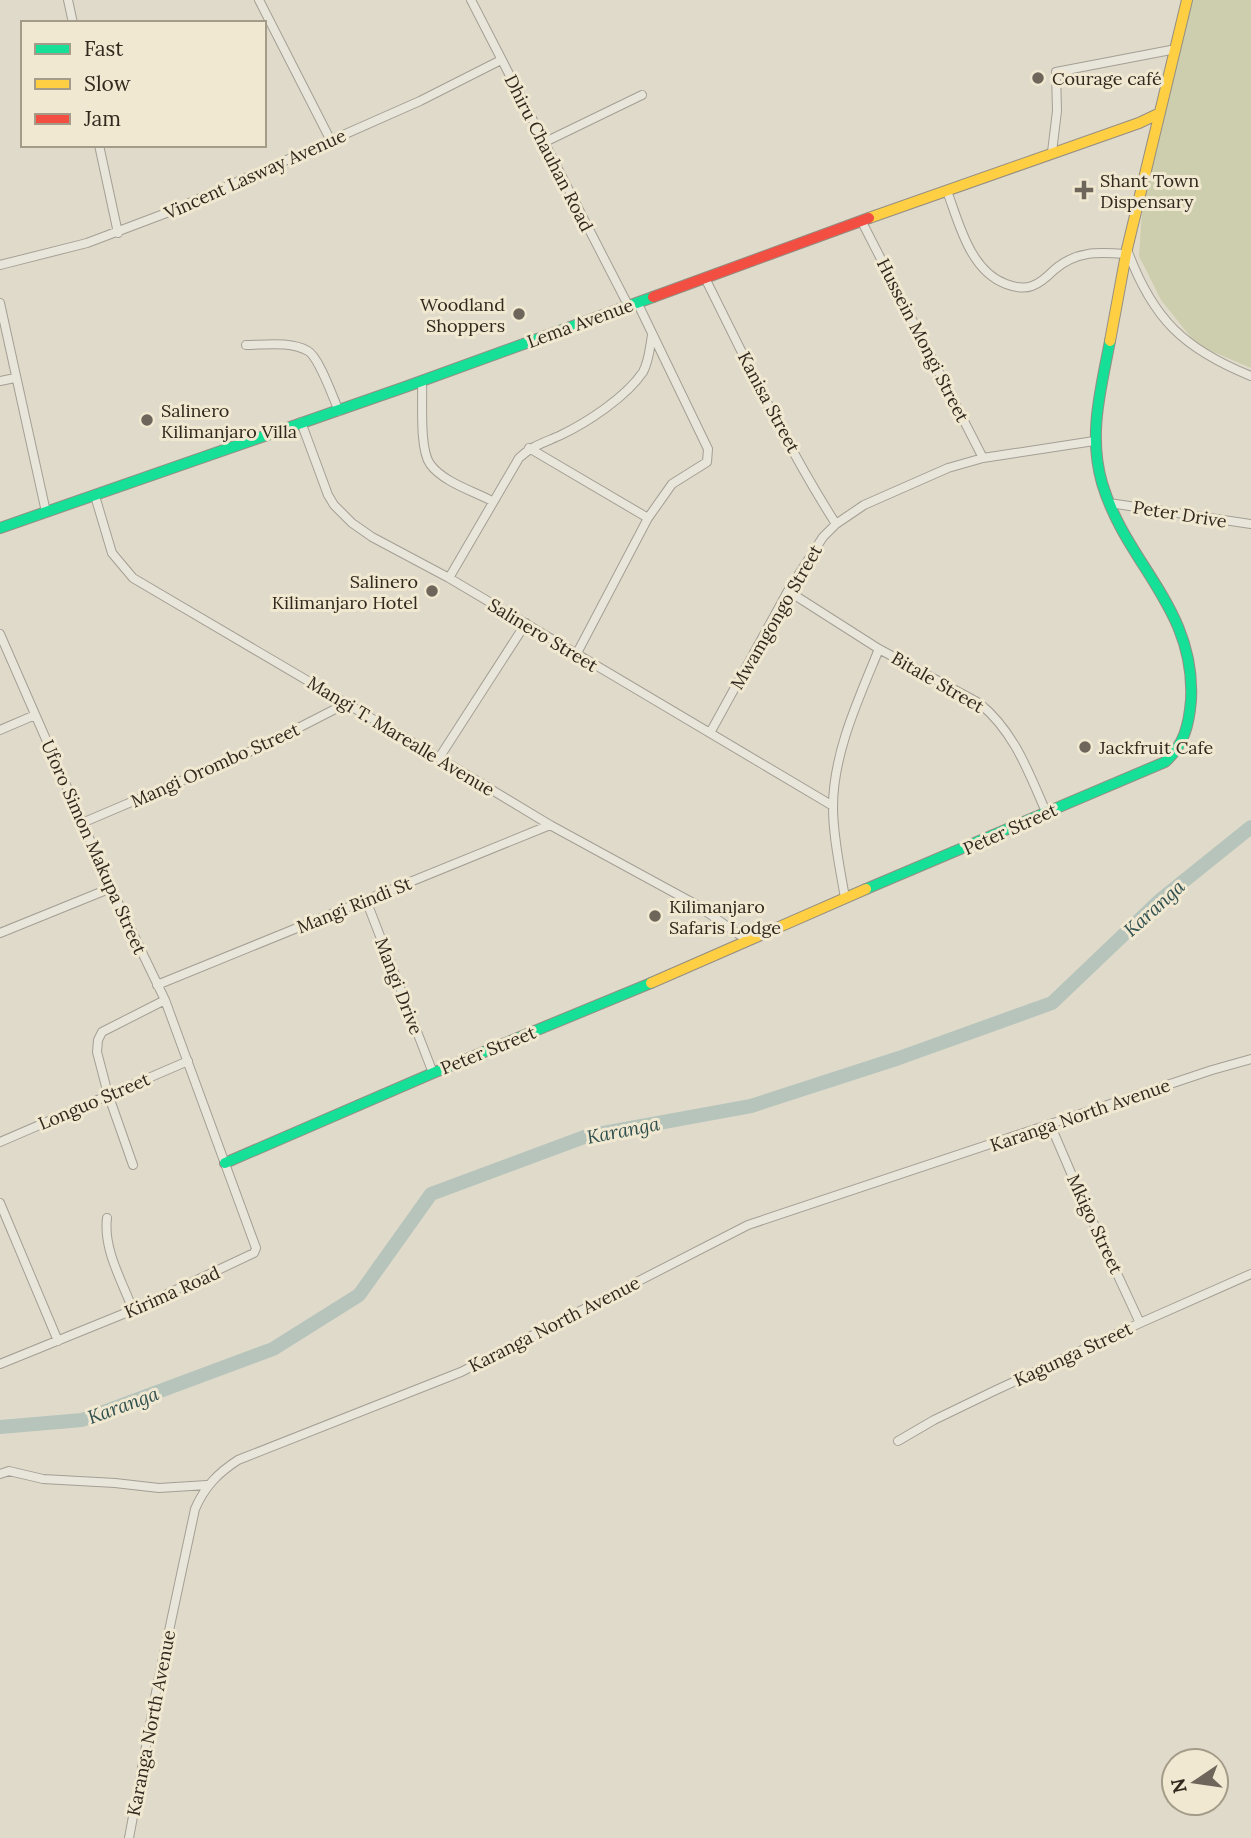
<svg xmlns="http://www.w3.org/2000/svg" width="1251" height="1838" viewBox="0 0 1251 1838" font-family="Lora,serif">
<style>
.green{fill:#cdceae}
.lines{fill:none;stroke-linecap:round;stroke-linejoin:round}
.river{stroke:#b6c4bb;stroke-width:14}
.street-casing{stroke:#a49f94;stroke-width:10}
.fast-casing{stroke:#948e83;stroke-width:12}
.slow-casing{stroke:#948e83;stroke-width:12}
.jam-casing{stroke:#948e83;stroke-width:12}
.street{stroke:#e8e5db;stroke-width:8}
.fast{stroke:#16e098;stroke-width:10}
.slow{stroke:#ffcf43;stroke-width:10}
.jam{stroke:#f24e42;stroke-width:10}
.poi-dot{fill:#6e665a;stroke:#f0e8d0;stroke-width:2.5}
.labels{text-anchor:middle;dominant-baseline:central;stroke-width:6;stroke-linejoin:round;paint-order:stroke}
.poi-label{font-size:18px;fill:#31281e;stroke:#f0e8d0;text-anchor:start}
.street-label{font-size:18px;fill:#31281e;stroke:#f0e8d0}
.water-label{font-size:19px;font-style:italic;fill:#2f4f4e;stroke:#f0e8d0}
</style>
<rect width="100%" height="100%" fill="#e0daca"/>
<path class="green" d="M1191,0H1251V368L1197,345L1161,300L1139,256L1142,211Z"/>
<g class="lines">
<path class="river" d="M0,1427L82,1420L273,1349L359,1295L431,1194L587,1136L751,1106L899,1058L1052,1003L1159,901L1251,827"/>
<g class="street-casing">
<path id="street" d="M68,0L73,23
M259,0L331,141
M471,0L628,305
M543,143L642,95
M99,145L118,233
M1052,152L1057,111L1056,72L1176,49
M947,191C959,223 970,271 1006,284C1014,287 1024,289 1032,286C1041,283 1048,276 1054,270C1076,251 1097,252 1125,254
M862,222L983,458
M1128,252C1153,319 1184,349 1251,376
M0,265L87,243L169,212L420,101L501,60
M705,278C746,360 786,446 836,524
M0,303L46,512
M246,345C265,345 290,341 308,351C319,357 333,398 339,411
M0,381L15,378
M422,381C423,401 419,448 430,464C443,482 473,491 492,501
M301,422L328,495L334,505L352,523L372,537L449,578L833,806
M529,448L648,518
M95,496L112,553L133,578L439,758L550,825L695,904L747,940
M1109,503L1251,524
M449,578L519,458C531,446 546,442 561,435C588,422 626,397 643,372C649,361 650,347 652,335
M788,591L879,649L979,703C1014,731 1029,773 1046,812
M0,634L111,888L165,1000L256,1248L254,1253L133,1310L0,1364
M576,655L648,518L672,484L707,462L708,449L637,302
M0,730L35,715
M710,733L788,591L823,537L836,524L864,505L948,468L983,458L1094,441
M439,758L526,623
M82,823L263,746L347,703
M845,898C840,868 833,837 833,807C833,753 859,698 879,649
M366,900L433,1073
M0,933L111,888
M157,985L550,825
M1050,1124L1080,1194L1140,1323
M0,1142L188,1061
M133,1165L108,1094L97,1052L98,1040L102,1032L165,1000
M0,1203L58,1341
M107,1218C103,1249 122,1281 133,1310
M898,1441L934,1420L994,1391L1140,1323L1251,1274
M0,1474L9,1471L43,1479L115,1483L159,1488L207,1485
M129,1838L157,1687L195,1509C205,1486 218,1473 238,1460L461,1372L748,1225L1212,1070L1251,1059"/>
</g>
<g class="fast-casing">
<path id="fast" d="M0,528L405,387L653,297
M866,889L1165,762C1184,745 1189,725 1191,700C1196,608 1126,564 1102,483C1088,434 1101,389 1110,341
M225,1163L433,1073L651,983"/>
</g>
<g class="slow-casing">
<path id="slow" d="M869,218L1139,123L1158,114
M1110,341L1127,249L1187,0
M651,983L866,889"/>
</g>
<g class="jam-casing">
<path id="jam" d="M653,297L869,218"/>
</g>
<use href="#street" class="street"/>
<use href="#fast" class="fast"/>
<use href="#slow" class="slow"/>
<use href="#jam" class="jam"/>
</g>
<g class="poi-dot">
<circle cx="1038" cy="78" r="7"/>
<path d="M1080.5 179.5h7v7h7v7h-7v7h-7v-7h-7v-7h7z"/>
<circle cx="519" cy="314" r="7"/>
<circle cx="147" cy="420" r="7"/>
<circle cx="432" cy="591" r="7"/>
<circle cx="1085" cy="747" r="7"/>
<circle cx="655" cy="916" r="7"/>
</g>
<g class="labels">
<g class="poi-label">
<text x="1052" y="78">Courage café</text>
<text x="1100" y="180">Shant Town<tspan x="1100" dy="21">Dispensary</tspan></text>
<text x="505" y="304" text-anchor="end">Woodland<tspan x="505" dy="21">Shoppers</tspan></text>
<text x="161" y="410">Salinero<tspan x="161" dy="21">Kilimanjaro Villa</tspan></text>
<text x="418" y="581" text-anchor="end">Salinero<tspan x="418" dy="21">Kilimanjaro Hotel</tspan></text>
<text x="1099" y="747">Jackfruit Cafe</text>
<text x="669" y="906">Kilimanjaro<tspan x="669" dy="21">Safaris Lodge</tspan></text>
</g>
<g class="street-label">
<text transform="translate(549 153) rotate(63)">Dhiru Chauhan Road</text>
<text transform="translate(255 174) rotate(-24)">Vincent Lasway Avenue</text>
<text transform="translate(580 323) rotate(-20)">Lema Avenue</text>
<text transform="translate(923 340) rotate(63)">Hussein Mongi Street</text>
<text transform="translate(769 402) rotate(62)">Kanisa Street</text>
<text transform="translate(1180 514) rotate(9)">Peter Drive</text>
<text transform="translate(776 617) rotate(-60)">Mwamgongo Street</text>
<text transform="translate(543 635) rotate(31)">Salinero Street</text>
<text transform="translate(938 682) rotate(30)">Bitale Street</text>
<text transform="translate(401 736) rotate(31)">Mangi T. Marealle Avenue</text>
<text transform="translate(215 765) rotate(-24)">Mangi Orombo Street</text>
<text transform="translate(1010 829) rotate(-24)">Peter Street</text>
<text transform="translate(94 847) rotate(66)">Uforo Simon Makupa Street</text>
<text transform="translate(354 905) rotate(-22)">Mangi Rindi St</text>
<text transform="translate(399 986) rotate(69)">Mangi Drive</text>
<text transform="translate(488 1050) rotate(-22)">Peter Street</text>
<text transform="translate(94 1101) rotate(-23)">Longuo Street</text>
<text transform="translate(1080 1115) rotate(-19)">Karanga North Avenue</text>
<text transform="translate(1095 1224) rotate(65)">Mkigo Street</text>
<text transform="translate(172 1292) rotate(-24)">Kirima Road</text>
<text transform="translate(554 1324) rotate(-27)">Karanga North Avenue</text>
<text transform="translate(1073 1354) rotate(-25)">Kagunga Street</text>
<text transform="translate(151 1723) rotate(-79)">Karanga North Avenue</text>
</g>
<g class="water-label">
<text transform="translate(1154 908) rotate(-42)">Karanga</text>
<text transform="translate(623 1130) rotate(-11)">Karanga</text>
<text transform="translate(123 1405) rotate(-20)">Karanga</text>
</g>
</g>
<rect x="21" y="21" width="245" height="126" fill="#f0e8d0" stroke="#a49b89" stroke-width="2"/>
<rect x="35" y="44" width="35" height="10" fill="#16e098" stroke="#a49b89" stroke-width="2"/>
<text x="84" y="56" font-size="21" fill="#31281e">Fast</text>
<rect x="35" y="79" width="35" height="10" fill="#ffcf43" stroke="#a49b89" stroke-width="2"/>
<text x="84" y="91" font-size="21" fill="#31281e">Slow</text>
<rect x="35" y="114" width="35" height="10" fill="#f24e42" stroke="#a49b89" stroke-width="2"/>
<text x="84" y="126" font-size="21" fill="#31281e">Jam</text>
<g transform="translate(1195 1782) rotate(257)"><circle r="33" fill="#f0e8d0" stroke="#a49b89" stroke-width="2"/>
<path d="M0-5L12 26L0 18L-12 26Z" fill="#6e665a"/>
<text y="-10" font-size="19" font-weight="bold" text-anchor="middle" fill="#31281e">N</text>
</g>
</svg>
